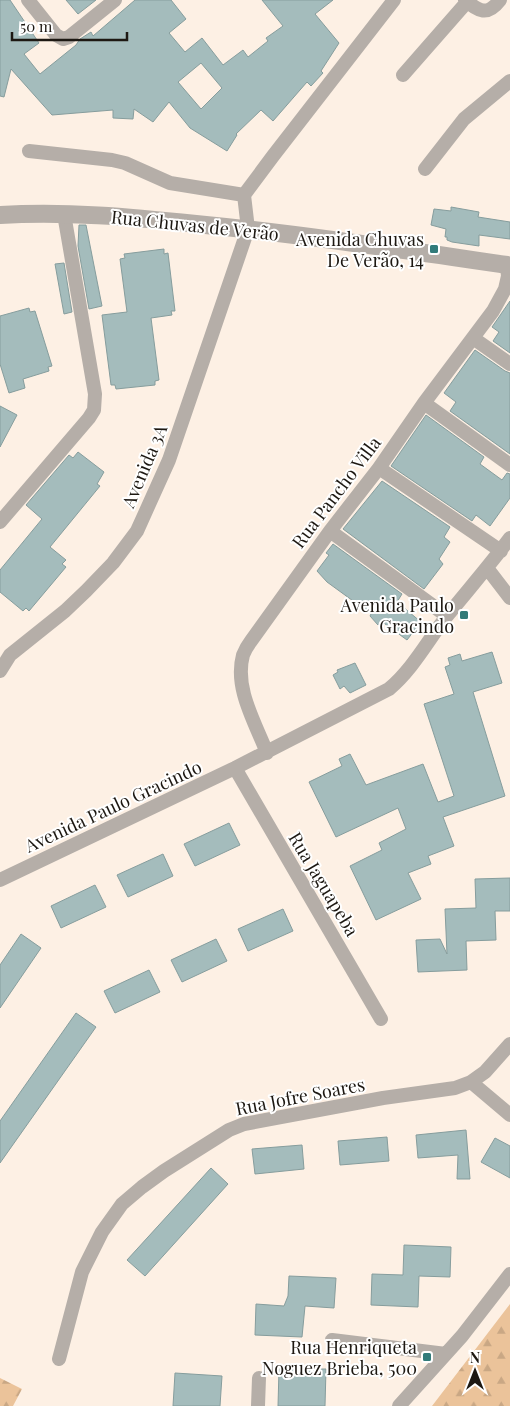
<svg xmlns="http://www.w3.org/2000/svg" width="510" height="1406" viewBox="0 0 510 1406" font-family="'Playfair Display',serif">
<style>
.forest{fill:url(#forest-firs)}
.building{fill:#a4bcbc;stroke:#869d9d;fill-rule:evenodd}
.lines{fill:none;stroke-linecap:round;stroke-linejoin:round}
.minor{stroke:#b5aea8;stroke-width:14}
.tertiary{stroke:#b5aea8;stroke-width:18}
.poi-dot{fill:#317b7a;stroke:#fff;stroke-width:2}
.labels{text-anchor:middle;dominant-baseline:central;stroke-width:4;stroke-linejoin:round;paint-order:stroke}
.street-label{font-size:18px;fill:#1d1812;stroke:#fff}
.poi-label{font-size:18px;fill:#1d1812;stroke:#fff;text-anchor:end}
</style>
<defs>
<pattern id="forest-firs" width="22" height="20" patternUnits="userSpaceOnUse" patternTransform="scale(1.25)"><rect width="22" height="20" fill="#ebc39a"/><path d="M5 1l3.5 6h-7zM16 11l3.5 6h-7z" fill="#c9a784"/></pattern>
</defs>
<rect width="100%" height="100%" fill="#fdf0e4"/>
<path class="forest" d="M510,1304V1406H432Z
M0,1378L22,1389L13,1406H0Z"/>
<path class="building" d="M0,0H10L39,43L24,54L40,74L76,45L80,39L91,32L93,36L135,0H171L186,19L169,33L185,52L202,38L223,65L243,50L248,57L268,41L266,38L283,26L262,0H333L315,14L339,43L321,71L323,73L311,86L307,82L273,121L261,110L236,134L237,135L227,151L190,128L169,102L153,122L134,109L133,119L113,118V110L52,115L11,69L4,97L0,96ZM201,63L222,88L201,109L178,82Z
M66,0H96L78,14Z
M451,207L479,212L478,217L510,222V239L479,235V246L452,242L447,240V237H445L446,229L431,225L434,209L451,211Z
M79,225H86L102,306L89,309L78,246Z
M164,249V254L168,253L175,311H171L172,315L151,318L159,380L155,381V385L116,389L115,385H111L102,315L127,312L120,259L125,258L124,254Z
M64,263L72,312L64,314L55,264Z
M510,301V353L493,341L499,332L492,327Z
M29,308L30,312L35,311L52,366L48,367L49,371L23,379L25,388L9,393L0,364V316Z
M475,350L505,371L510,373V454L450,411L456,402L444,393Z
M0,406L17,415L0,447Z
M426,415L484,457L480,464L502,480L507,473L510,474V498L490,526L476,515L472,521L391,466Z
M78,452L104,472L97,484L100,486L50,547L66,560L62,564L66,567L29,611L26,608L23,611L0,592V570L42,519L26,505L69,455L73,458Z
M382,481L450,527L444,537L450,542L439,559L443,564L424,589L343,529Z
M333,544L402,594L397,602L421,622L407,640L381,621L378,625L370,616L371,614L327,582L317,571L329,555L326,553Z
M492,652L502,683L473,692L505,796L443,817L454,846L428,856L431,864L408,873L421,899L376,920L350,866L382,850L379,843L406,829L398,808L336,837L309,782L342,766L339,759L350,754L366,785L423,764L438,802L454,796L424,704L454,694L445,667L450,665L448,658L460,654L462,661Z
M355,663L366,685L350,693L344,686L340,689L333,675L338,672L337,670Z
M229,823L240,845L195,866L184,844Z
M163,854L173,876L128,897L117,875Z
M510,878V911H495L496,940L466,941L467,970L418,972L416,940L440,939L447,954L445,909L476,908L475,879Z
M95,885L106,907L61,928L51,906Z
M283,909L293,931L248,951L238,929Z
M21,934L41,948L0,1008V965Z
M216,939L227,961L182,982L171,960Z
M149,970L160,992L115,1013L104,991Z
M76,1013L96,1027L0,1163V1121Z
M466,1130L470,1179H457L458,1155L418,1158L416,1135Z
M387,1137L389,1161L340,1165L338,1141Z
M495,1138L510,1146V1178L481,1162Z
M302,1145L304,1169L255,1174L252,1149Z
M211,1168L228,1184L145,1276L127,1260Z
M404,1245L451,1247L450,1277L419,1276L418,1307L371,1305L372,1274L403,1275Z
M289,1276L336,1278L334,1308L305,1306L302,1337L255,1335L256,1304L284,1306L288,1296Z
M279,1369H326L325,1406H278Z
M175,1373L222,1376L220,1406H173Z"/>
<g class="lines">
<path class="minor" d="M28,0L56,35L63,39L69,37L115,0
M465,0C479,11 487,17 500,0
M403,75L467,2
M425,169L464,119L510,81
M244,195L273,156L394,0
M473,338L510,364
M424,403L510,465
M379,468L501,551
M0,522L89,418L94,410L95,394L64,214
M330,531L447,616
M487,568L510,598
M0,671L10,655L65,611L86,591L113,563L137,531L169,460L248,229L244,195L170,183L125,163L112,160L29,151
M267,753C255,722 234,688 243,655C245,650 248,645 251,641L330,531L379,468L424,403L493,311L505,289L508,276L507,265
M235,768L381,1019
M0,880L235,768L389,689C413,669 428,640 447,616C468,590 490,565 510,538
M471,1082L510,1115
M332,1340L446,1354
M59,1359L82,1272L102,1232L122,1204L142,1187L164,1171L229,1130L244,1124L383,1098L455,1088L471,1082L485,1072L510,1044
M258,1406L259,1378
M399,1406L462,1336L510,1274"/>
<path class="tertiary" d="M0,215C66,211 131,217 196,224C300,234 404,250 507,265L510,266"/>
</g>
<g class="poi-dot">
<rect x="429" y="244" width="10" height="10" rx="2.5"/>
<rect x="459" y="610" width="10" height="10" rx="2.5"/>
<rect x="422" y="1352" width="10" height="10" rx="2.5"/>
</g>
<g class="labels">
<g class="street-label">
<text transform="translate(195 225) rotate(6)">Rua Chuvas de Verão</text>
<text transform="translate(144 466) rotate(-67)">Avenida 3A</text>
<text transform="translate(336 492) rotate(-53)">Rua Pancho Villa</text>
<text transform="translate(113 806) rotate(-25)">Avenida Paulo Gracindo</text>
<text transform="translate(324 884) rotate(59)">Rua Jaguapeba</text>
<text transform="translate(300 1096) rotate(-11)">Rua Jofre Soares</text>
</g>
<g class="poi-label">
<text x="424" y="239">Avenida Chuvas<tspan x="424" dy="21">De Verão, 14</tspan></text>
<text x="454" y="605">Avenida Paulo<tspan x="454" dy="21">Gracindo</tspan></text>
<text x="417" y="1347">Rua Henriqueta<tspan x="417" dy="21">Noguez Brieba, 500</tspan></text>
</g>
</g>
<g transform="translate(475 1371)" stroke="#ffffff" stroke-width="4" paint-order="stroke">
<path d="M0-4L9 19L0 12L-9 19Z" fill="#1d1812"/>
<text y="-8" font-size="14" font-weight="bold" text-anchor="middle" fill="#1d1812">N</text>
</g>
<path d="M12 32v8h115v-8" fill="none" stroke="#1d1812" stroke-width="2.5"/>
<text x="20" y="32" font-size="15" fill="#1d1812" stroke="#ffffff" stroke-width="4" paint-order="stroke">50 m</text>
</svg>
